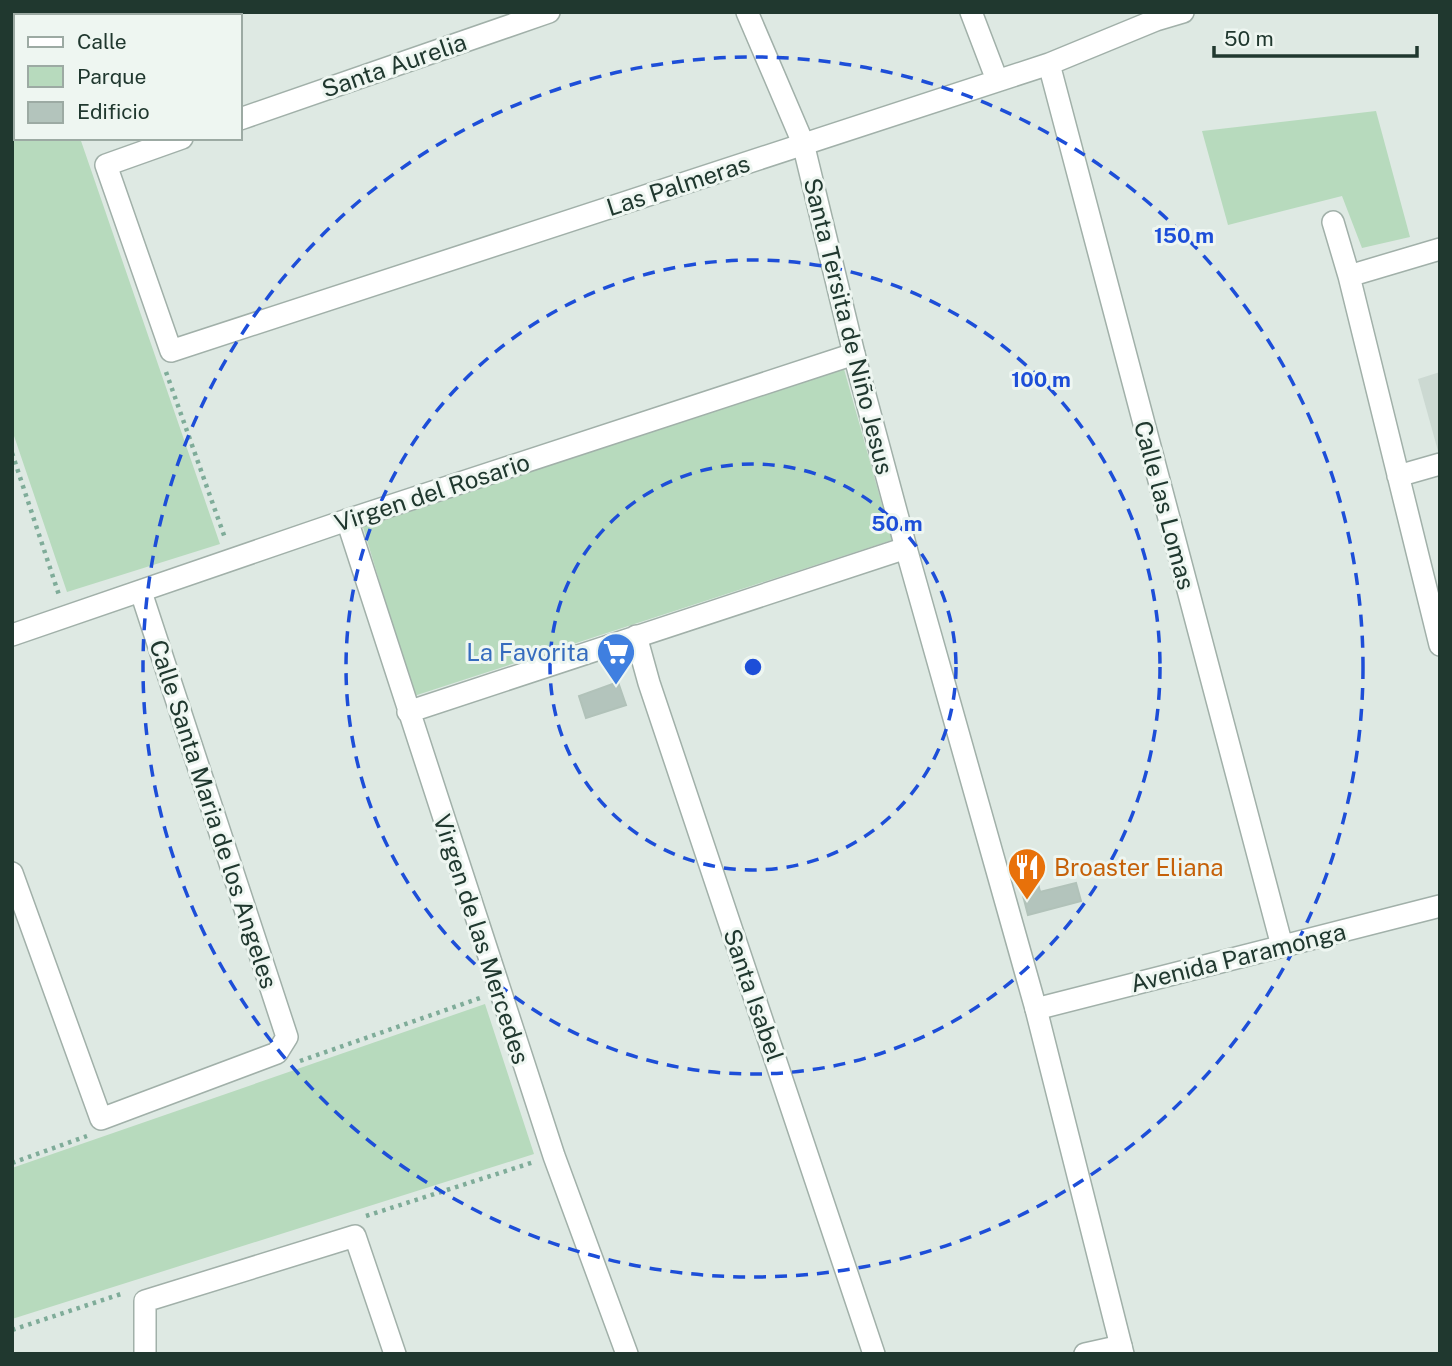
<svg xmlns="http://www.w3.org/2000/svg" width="1452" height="1366" viewBox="0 0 1452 1366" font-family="'Public Sans',sans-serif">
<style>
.built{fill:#ccd9d2}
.green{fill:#b7dabd}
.building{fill:#b3c4bc;stroke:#b1c2b9;stroke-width:2}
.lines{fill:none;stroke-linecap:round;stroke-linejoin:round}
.minor-casing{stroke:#a1b0a9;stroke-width:24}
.tertiary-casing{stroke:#a1b0a9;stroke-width:24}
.path{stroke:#7fac99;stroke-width:4.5;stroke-dasharray:3.5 5;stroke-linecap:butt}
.minor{stroke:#fff;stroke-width:21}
.tertiary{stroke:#fff;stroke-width:21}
.ring{fill:none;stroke:#1d4ed8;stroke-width:3.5;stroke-dasharray:12 9}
.labels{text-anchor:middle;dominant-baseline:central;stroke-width:6;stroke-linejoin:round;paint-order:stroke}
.street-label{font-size:24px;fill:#20382f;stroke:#eef6f1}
.shop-label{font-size:24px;fill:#366cbe;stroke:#eef6f1;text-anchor:end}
.food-label{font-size:24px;fill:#c56008;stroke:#eef6f1;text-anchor:start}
.centre{fill:#1d4ed8;stroke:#eef6f1;stroke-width:3.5}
.ring-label{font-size:21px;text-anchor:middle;font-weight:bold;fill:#1d4ed8;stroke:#eef6f1;stroke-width:6;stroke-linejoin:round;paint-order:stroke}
</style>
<rect width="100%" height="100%" fill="#dee9e3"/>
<path class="built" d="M1440,372V450L1438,451L1418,379Z"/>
<path class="green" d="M12,12H36L37,16H16V138H80L220,544L67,592L12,430Z
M1376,111L1410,237L1362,248L1342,196L1228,225L1202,131Z
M844,369L892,540L414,696L363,527Z
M485,1004L534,1154L12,1319V1168Z"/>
<path class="building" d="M618,682L626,705L586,718L579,696Z
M1037,879L1040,892L1076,883L1081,901L1028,915L1020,884Z"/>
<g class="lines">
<g class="minor-casing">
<path id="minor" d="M971,12L997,80
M1049,64L1282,946
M240,119L549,12
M182,138L106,165L171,351L1049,64L1156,20L1183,12
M1333,222L1349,276L1440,645
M1349,276L1440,249
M1398,476L1440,464
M347,520L554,1156L627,1354
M12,635L347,520L854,354
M636,636L649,683L874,1354
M408,712L906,548
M12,873L101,1119L277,1053L287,1037L141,592
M1036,1009L1440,906
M145,1354V1301L355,1236L395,1354
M1085,1354L1121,1346"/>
</g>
<g class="tertiary-casing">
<path id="tertiary" d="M747,12L803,143L854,354L906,548L1036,1009L1123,1354"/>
</g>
<path class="path" d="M43,12L44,16
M166,372L225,538
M12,453L59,595
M300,1061L480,998
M12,1163L87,1136
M366,1216L534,1162
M12,1330L124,1293"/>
<use href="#minor" class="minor"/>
<use href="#tertiary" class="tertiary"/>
</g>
<g class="ring">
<circle cx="753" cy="667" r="203"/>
<circle cx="753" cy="667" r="407"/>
<circle cx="753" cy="667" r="610"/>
</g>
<defs>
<g id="supermarket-pin" transform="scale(2.0125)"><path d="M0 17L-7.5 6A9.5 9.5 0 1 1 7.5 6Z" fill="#3f7fe0" stroke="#eef6f1"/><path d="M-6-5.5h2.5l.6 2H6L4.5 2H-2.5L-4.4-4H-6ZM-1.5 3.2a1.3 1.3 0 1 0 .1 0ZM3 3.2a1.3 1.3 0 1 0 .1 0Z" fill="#fff"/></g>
<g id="restaurant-pin" transform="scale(2.0125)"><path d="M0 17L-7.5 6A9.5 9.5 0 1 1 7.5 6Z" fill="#e8710a" stroke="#eef6f1"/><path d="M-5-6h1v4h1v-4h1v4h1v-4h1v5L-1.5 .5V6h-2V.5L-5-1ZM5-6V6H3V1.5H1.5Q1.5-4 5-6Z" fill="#fff"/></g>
</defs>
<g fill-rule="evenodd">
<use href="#supermarket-pin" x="616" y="652"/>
<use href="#restaurant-pin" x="1027" y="867"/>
</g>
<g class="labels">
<g class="street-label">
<text transform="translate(394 65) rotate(-19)">Santa Aurelia</text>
<text transform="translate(678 185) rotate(-18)">Las Palmeras</text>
<text transform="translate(849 326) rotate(76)">Santa Tersita de Niño Jesus</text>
<text transform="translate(432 492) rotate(-18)">Virgen del Rosario</text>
<text transform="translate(1165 505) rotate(75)">Calle las Lomas</text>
<text transform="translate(214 814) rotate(72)">Calle Santa Maria de los Angeles</text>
<text transform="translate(482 939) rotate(72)">Virgen de las Mercedes</text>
<text transform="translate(1238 957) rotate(-14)">Avenida Paramonga</text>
<text transform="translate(754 995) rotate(71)">Santa Isabel</text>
</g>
<g class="shop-label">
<text x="589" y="652">La Favorita</text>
</g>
<g class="food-label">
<text x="1054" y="867">Broaster Eliana</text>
</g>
</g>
<circle cx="753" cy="667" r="10" class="centre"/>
<g class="ring-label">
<text x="1184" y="243">150 m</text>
<text x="1041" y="387">100 m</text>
<text x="897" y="531">50 m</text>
</g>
<rect width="1452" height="1366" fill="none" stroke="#20382f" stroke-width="28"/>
<rect x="14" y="14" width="228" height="126" fill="#eef6f1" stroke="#9caaa3" stroke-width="2"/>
<rect x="28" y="37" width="35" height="10" fill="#ffffff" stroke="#9caaa3" stroke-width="2"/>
<text x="77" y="49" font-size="21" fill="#20382f">Calle</text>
<rect x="28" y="66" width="35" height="21" fill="#b7dabd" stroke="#9caaa3" stroke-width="2"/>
<text x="77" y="84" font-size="21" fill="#20382f">Parque</text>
<rect x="28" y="102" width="35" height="21" fill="#b3c4bc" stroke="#9caaa3" stroke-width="2"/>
<text x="77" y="119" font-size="21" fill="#20382f">Edificio</text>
<path d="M1214 46v10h203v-10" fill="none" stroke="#20382f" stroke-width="3.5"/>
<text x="1224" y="46" font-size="21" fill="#20382f" stroke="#eef6f1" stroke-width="5" paint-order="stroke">50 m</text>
</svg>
